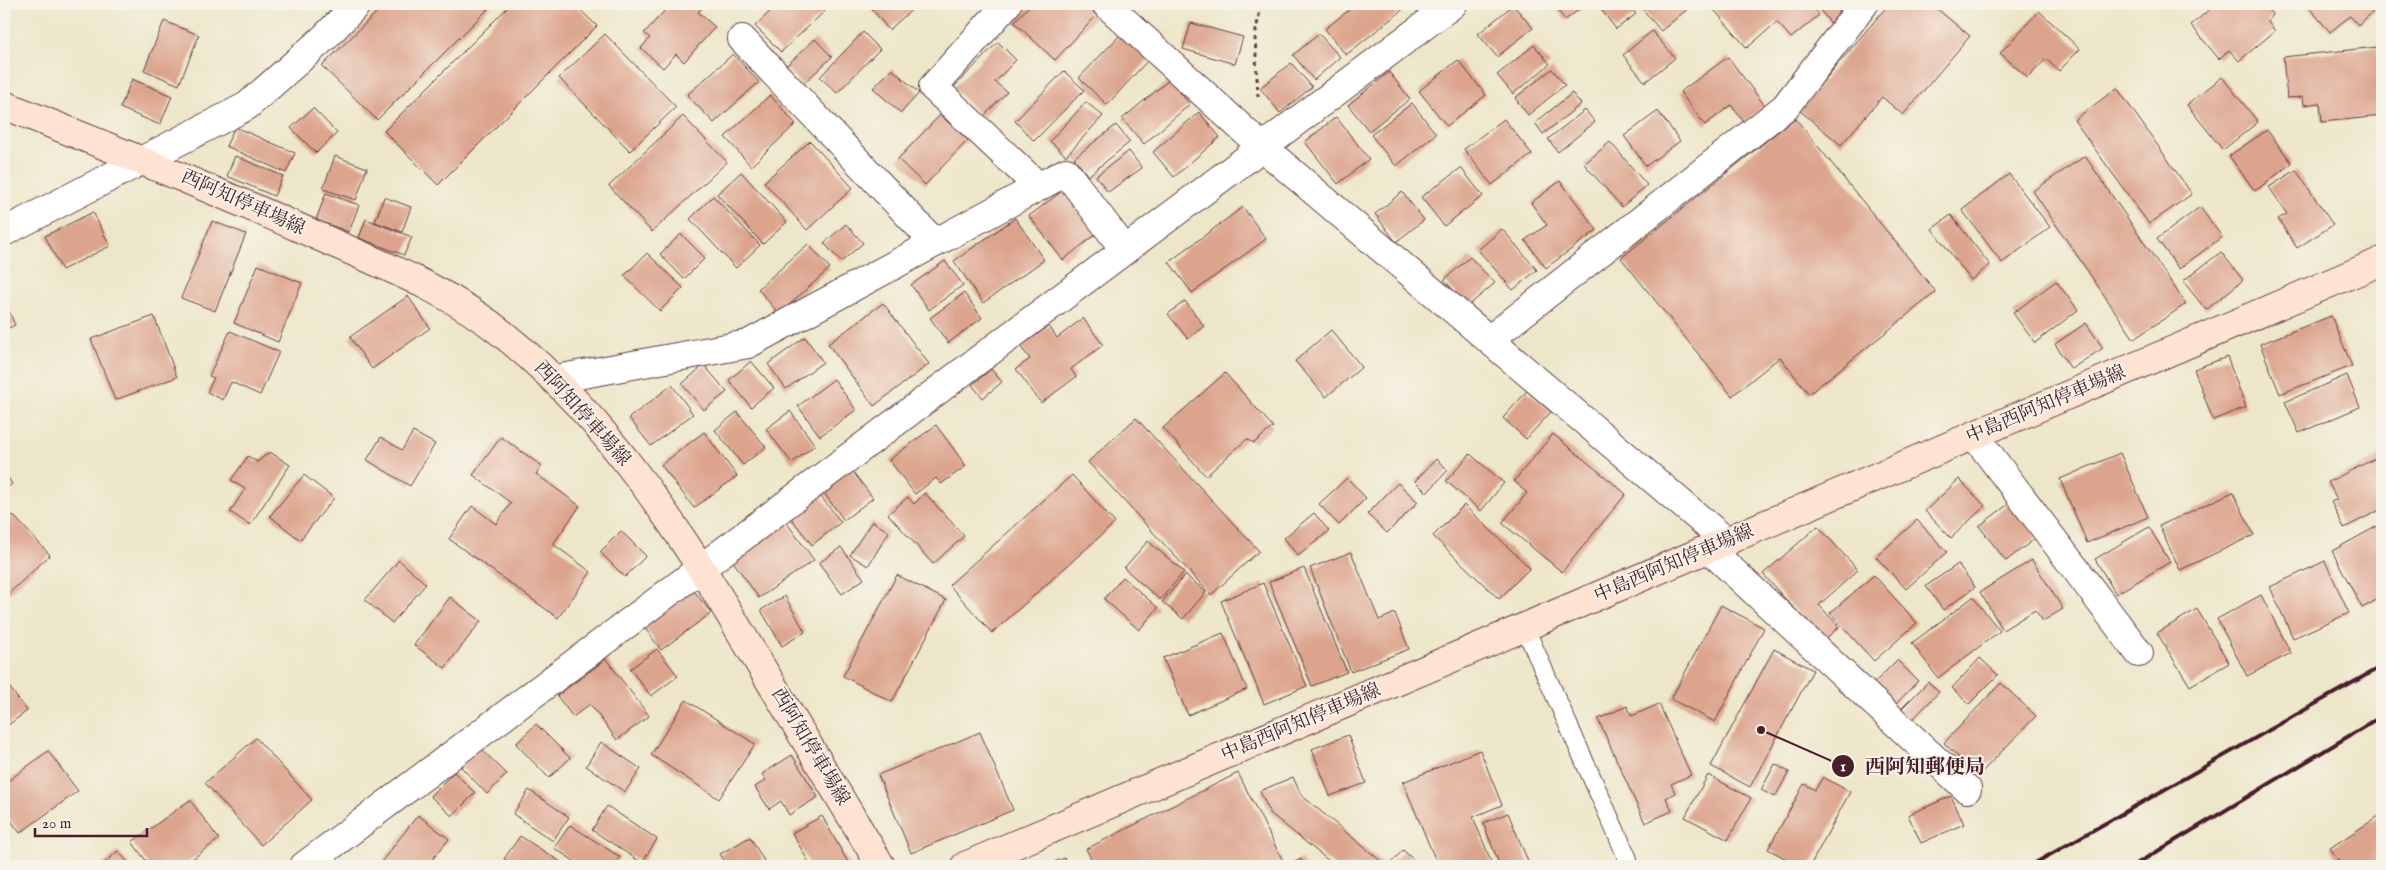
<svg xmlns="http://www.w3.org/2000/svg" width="2386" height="870" viewBox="0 0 2386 870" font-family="'IM FELL English','Noto Serif JP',serif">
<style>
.building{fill:#dca48d}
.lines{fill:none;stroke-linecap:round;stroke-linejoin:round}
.service-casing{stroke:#623d43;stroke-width:20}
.minor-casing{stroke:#623d43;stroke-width:30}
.secondary-casing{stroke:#623d43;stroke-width:30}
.path{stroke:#623d43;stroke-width:3;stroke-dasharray:4 4;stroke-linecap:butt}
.service{stroke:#fff;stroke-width:18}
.minor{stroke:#fff;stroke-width:28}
.secondary{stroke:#fee3d2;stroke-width:28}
.rail{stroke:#4a1f2b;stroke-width:4}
.labels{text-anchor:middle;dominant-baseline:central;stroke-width:4;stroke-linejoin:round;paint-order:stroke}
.street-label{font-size:19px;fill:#4a1f2b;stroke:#f7f3e8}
.leader{fill:none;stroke:#4a1f2b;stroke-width:2}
.callout-dot{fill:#4a1f2b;stroke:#f7f3e8;stroke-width:2}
.mark-label{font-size:15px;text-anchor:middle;font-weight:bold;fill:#fff}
.callout-label{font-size:20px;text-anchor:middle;font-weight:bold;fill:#4a1f2b;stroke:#f7f3e8;stroke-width:4;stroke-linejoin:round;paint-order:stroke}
</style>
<rect width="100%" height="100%" fill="#f7f3e8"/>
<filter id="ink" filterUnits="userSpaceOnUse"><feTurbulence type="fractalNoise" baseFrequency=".02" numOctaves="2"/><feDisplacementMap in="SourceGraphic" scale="10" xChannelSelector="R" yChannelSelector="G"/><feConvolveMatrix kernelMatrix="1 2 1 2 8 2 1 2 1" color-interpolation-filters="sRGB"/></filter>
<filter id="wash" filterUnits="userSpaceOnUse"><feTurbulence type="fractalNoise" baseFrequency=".0096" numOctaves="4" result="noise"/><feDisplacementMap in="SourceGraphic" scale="20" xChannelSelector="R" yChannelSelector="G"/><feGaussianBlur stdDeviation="1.12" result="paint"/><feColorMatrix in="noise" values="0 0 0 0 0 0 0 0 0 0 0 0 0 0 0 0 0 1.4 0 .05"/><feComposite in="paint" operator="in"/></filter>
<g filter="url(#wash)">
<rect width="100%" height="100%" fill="#ede6c9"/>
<g id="blocks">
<path class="building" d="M385,4H493L377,120L322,66Z
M511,4H574L597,26L438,185L384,131Z
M671,4H704L705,5L698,12L715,27L684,62L676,54L663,68L641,48L650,38L644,33Z
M778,4H818L825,11L781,52L755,26Z
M868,4H918L889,30Z
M1031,4H1085L1097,15L1055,60L1014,22Z
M1352,4H1403L1406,7L1346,55L1325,29L1354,6Z
M1553,4H1584L1585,5L1565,20Z
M1597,4H1628L1636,14L1616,29Z
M1638,4H1686L1690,7L1661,31Z
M1709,4H1810L1819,15L1791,38L1777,22L1747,48Z
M1815,4H1855L1834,27Z
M1889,4H1931L1970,36L1903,115L1882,97L1841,145L1799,110Z
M2216,4H2263L2272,14L2268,22L2275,31L2239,61L2229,50L2219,59L2191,25Z
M2306,4H2382L2358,25L2350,16L2330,32Z
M1513,5L1533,28L1497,57L1478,34Z
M2039,11L2080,49L2059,71L2046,59L2028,78L2000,53Z
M164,21L199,35L179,85L144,70Z
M1191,23L1243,37L1235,64L1183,49Z
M1652,31L1675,58L1645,82L1623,55Z
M863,32L880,49L837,93L820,77Z
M605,34L676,107L630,151L559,78Z
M1121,34L1148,60L1107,105L1079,78Z
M1319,34L1340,57L1314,80L1293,55Z
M815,39L832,57L802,85L785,67Z
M998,42L1016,60L995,82L1007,92L983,117L953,88Z
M1534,45L1550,64L1513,94L1497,75Z
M2377,47L2382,91V116L2322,122L2320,103L2304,105L2303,97L2287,98L2283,57Z
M733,54L759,82L714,123L687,95Z
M1728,57L1765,106L1744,122L1731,105L1705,125L1680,92Z
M1458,60L1486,95L1447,126L1419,91Z
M1291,63L1312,87L1280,113L1260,88Z
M892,69L919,93L901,113L873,88Z
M1552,69L1565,85L1528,115L1515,98Z
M1064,71L1084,90L1034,141L1015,121Z
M1389,72L1410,99L1369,131L1348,105Z
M2222,77L2258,122L2223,150L2187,105Z
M132,79L172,96L160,125L120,108Z
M1169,80L1190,104L1144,144L1122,119Z
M2117,88L2192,194L2149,224L2074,120Z
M1572,93L1581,104L1543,134L1535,123Z
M770,95L796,124L751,166L725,137Z
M1086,102L1103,116L1066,156L1050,141Z
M1412,103L1436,134L1396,166L1371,135Z
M313,108L337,133L316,153L291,128Z
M1585,110L1595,122L1558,152L1548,139Z
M1658,111L1680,141L1646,166L1624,136Z
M1199,112L1220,137L1174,177L1153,152Z
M940,115L968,140L925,185L898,159Z
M683,116L727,162L652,232L609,186Z
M1336,117L1369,159L1338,184L1305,142Z
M1795,118L1936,292L1809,394L1780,357L1732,396L1621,258Z
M1504,119L1532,154L1492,185L1464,149Z
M1116,125L1130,142L1088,176L1074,158Z
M235,127L295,153L286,173L226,146Z
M2267,130L2292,163L2255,191L2229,156Z
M810,141L853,188L807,230L764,182Z
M1610,142L1647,185L1622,207L1584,164Z
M1129,151L1142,168L1108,192L1096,176Z
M235,156L283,176L274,196L227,176Z
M335,156L367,168L356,200L323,189Z
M2085,156L2186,304L2134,339L2033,191Z
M1461,168L1483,196L1444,226L1421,197Z
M2296,170L2333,225L2297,248L2278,219L2287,214L2269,187Z
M741,172L787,222L763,244L717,194Z
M2009,174L2050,227L2002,263L1962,210Z
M1560,181L1597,230L1546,268L1525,240L1547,225L1531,203Z
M1062,191L1096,234L1063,260L1029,216Z
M1402,192L1424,220L1396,242L1375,214Z
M326,193L359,205L349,232L316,220Z
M713,196L760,245L736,268L690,219Z
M384,197L411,207L402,232L375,222Z
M1243,207L1266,239L1192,293L1169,262Z
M2200,207L2222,237L2179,269L2157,239Z
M93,212L110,246L62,270L45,236Z
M1951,215L1990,265L1971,280L1932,229Z
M1015,218L1044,260L983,303L954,261Z
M366,219L412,237L404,255L359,238Z
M212,221L246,234L215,311L181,298Z
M846,224L863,243L841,262L824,243Z
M1502,229L1537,270L1513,290L1478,250Z
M681,234L705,258L684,279L660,254Z
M808,244L830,268L779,314L758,289Z
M2221,252L2243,280L2206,310L2183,281Z
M647,253L683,288L660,311L624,276Z
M1470,257L1495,283L1468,306L1444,280Z
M945,261L963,285L929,310L911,285Z
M258,265L302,283L278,342L234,323Z
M2056,281L2078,310L2035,343L2013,313Z
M964,293L982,318L948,343L930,318Z
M408,296L430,328L372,369L350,337Z
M4,300L15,325L4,330Z
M1185,301L1204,326L1188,339L1168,314Z
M883,303L929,364L874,406L828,344Z
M154,316L177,377L115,400L91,339Z
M2331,316L2352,366L2280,394L2260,344Z
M1083,318L1103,345L1071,369L1076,377L1041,403L1016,369L1030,359L1020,346L1049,326L1057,338Z
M2086,323L2103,348L2071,369L2055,344Z
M1331,330L1362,367L1326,397L1295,361Z
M230,331L279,352L260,395L231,382L223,400L207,392L214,378L209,376Z
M805,337L823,362L786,389L768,364Z
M2227,357L2246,407L2213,420L2194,369Z
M751,361L774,388L751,407L729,380Z
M704,365L727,392L704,410L682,384Z
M991,369L1002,382L983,398L972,385Z
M1225,373L1273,427L1254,443L1247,439L1206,476L1163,428Z
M2347,375L2360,407L2299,433L2285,402Z
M834,379L856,410L820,436L798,406Z
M672,385L693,414L651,446L629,418Z
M1527,391L1551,412L1526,439L1503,418Z
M790,411L815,445L792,463L766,429Z
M737,412L766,447L743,465L715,430Z
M1136,418L1259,551L1211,595L1088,462Z
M936,425L966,466L941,484L936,478L915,494L889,460Z
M413,432L435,444L410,486L367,460L381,437L402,450Z
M704,432L737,476L694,508L661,465Z
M1553,434L1626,494L1562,572L1502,523L1527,493L1514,481Z
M501,437L542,466L536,474L580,506L553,544L591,572L558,618L449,539L472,506L496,524L511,503L473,475Z
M270,452L290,465L250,525L230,512L245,489L231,480L248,456L257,462Z
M2120,453L2148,517L2087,543L2060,479Z
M1470,454L1504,483L1481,511L1446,481Z
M2382,455V509L2344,528L2331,502L2337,499L2328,482Z
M1436,459L1448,470L1427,493L1415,481Z
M850,468L873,498L844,520L821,489Z
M4,472L12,484L4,490Z
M304,475L334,498L300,540L270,516Z
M1072,475L1115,523L992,633L949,585Z
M1347,478L1366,498L1339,525L1319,504Z
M1959,479L1985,506L1951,538L1925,511Z
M1398,483L1418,502L1387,533L1367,514Z
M2233,492L2254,535L2180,570L2159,526Z
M818,493L841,522L812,545L788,514Z
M925,493L964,536L933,564L888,514L908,497L914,504Z
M2010,503L2037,537L2006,561L1979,526Z
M1464,505L1530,568L1499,599L1433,536Z
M1314,513L1329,531L1298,556L1284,538Z
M13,515L50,555L4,598V523Z
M1917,520L1947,552L1906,589L1876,557Z
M872,521L889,532L868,566L850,555Z
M786,522L814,560L759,598L732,560Z
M2381,524L2382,597L2362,608L2332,551Z
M1818,526L1858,570L1819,605L1839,627L1823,641L1763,574Z
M2149,527L2170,562L2116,594L2095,559Z
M621,531L646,556L625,577L600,552Z
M1148,541L1184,572L1160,600L1124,568Z
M841,547L864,579L842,594L819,563Z
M1351,552L1379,620L1395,613L1409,649L1351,672L1310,568Z
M399,560L426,584L392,623L365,600Z
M2032,560L2063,609L2043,621L2035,610L2003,630L1980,592Z
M2325,561L2349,613L2293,638L2270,587Z
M1958,564L1975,587L1943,610L1926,586Z
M1304,568L1347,672L1312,686L1269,582Z
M897,575L946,600L892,702L843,676Z
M1185,575L1206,592L1183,619L1162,602Z
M1874,575L1917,623L1874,661L1830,613Z
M1123,577L1158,608L1139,630L1104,599Z
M1263,583L1307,686L1264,704L1221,601Z
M691,587L711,613L661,650L641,623Z
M2261,595L2291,653L2247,676L2217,619Z
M785,596L805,632L782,646L761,610Z
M450,597L481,621L445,668L414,645Z
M1973,597L2000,631L1938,678L1912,643Z
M1721,605L1764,628L1715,722L1671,699Z
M2197,609L2229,663L2190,686L2157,633Z
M1223,633L1247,689L1188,715L1163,658Z
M657,649L678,676L651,696L630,669Z
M1774,649L1813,670L1750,787L1711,766Z
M1980,658L1998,675L1969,704L1952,688Z
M606,659L649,716L617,740L590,704L573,717L557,696Z
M1897,660L1918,681L1893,707L1871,686Z
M4,680L27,711L4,728Z
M1928,682L1939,692L1911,721L1900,710Z
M2001,683L2036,716L1978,776L1944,743Z
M686,700L755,744L719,799L651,755Z
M1659,704L1691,775L1671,784L1675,793L1666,798L1672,811L1645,823L1598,719L1627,706L1632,716Z
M536,724L570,758L549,778L516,744Z
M980,732L1013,810L911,853L878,775Z
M1348,735L1366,783L1330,796L1312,749Z
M256,738L312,800L261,845L205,783Z
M601,742L641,769L625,792L586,766Z
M480,748L507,774L487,794L461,767Z
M1480,750L1502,805L1473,817L1493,866H1438L1403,782Z
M48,751L78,791L20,833L4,811V784Z
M792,755L818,797L789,815L781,801L769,809L755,787L766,780L762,774Z
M1775,764L1789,772L1775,797L1761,790Z
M454,772L475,793L452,816L430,796Z
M1238,773L1283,861L1272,866H1095L1086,849Z
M1708,775L1751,798L1728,840L1685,817Z
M1293,777L1301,795L1382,862L1378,866H1335L1270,813L1260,791Z
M1823,777L1850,792L1810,866H1799L1768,849L1804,784L1815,790Z
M529,790L569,817L553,841L513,814Z
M1951,796L1964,824L1921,843L1908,815Z
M190,800L219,839L183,866H150L132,842Z
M607,806L657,839L642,863L592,830Z
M1508,813L1530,866H1500L1483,823Z
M2382,814V866H2342L2330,848Z
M418,815L449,839L427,866H378Z
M822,816L850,866H811L792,833Z
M570,825L620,857L613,866H582L554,848Z
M520,836L567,866H515L504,859Z
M750,837L767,866H728L720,854Z
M1403,850L1420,866H1388Z
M118,851L131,866H101Z
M1064,858L1068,866H1044Z
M1301,859L1305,866H1287Z"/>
</g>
</g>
<g filter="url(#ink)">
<use href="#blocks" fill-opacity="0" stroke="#623d43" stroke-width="1"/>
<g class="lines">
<g class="service-casing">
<path id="service" d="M1525,628L1628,859"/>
</g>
<g class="minor-casing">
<path id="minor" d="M1007,4L933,87L1039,187
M1106,4L1261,146L1727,542
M742,39L935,243
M4,232L247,106L325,37L357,4
M1490,339L1785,107L1864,4
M556,379L748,344L1066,172L1124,249
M1975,436L2139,653
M1709,549L1967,789
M304,866L1453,4"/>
</g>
<g class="secondary-casing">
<path id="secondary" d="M4,105C107,146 210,188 311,233C377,263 448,289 504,335C612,421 686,541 756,658C798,727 839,797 881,866
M965,866L2382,261"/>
</g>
<path class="path" d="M1258,97L1255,36L1261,4"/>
<use href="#service" class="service"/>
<use href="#minor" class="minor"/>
<use href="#secondary" class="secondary"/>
<path class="rail" d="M2030,866L2382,666
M2133,866L2382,716"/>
</g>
</g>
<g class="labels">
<g class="street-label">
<text transform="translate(243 203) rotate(24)">西阿知停車場線</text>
<text transform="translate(2046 405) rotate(-23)">中島西阿知停車場線</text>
<text transform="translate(582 414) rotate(48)">西阿知停車場線</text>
<text transform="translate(1674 564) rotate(-23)">中島西阿知停車場線</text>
<text transform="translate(1301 723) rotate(-23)">中島西阿知停車場線</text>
<text transform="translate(810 747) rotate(59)">西阿知停車場線</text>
</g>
</g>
<path class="leader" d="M1761 730L1843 766"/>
<g class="callout-dot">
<circle cx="1761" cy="730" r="5"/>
<circle cx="1843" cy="766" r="12"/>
</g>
<g class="mark-label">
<text x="1843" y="771">1</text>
</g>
<g class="callout-label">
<text x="1925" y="773">西阿知郵便局</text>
</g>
<rect width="2386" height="870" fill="none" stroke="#f7f3e8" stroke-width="20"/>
<path d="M35 828v8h112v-8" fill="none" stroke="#4a1f2b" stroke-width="2.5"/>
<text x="42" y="828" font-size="15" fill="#4a1f2b" stroke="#f7f3e8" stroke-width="4" paint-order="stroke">20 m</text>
</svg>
